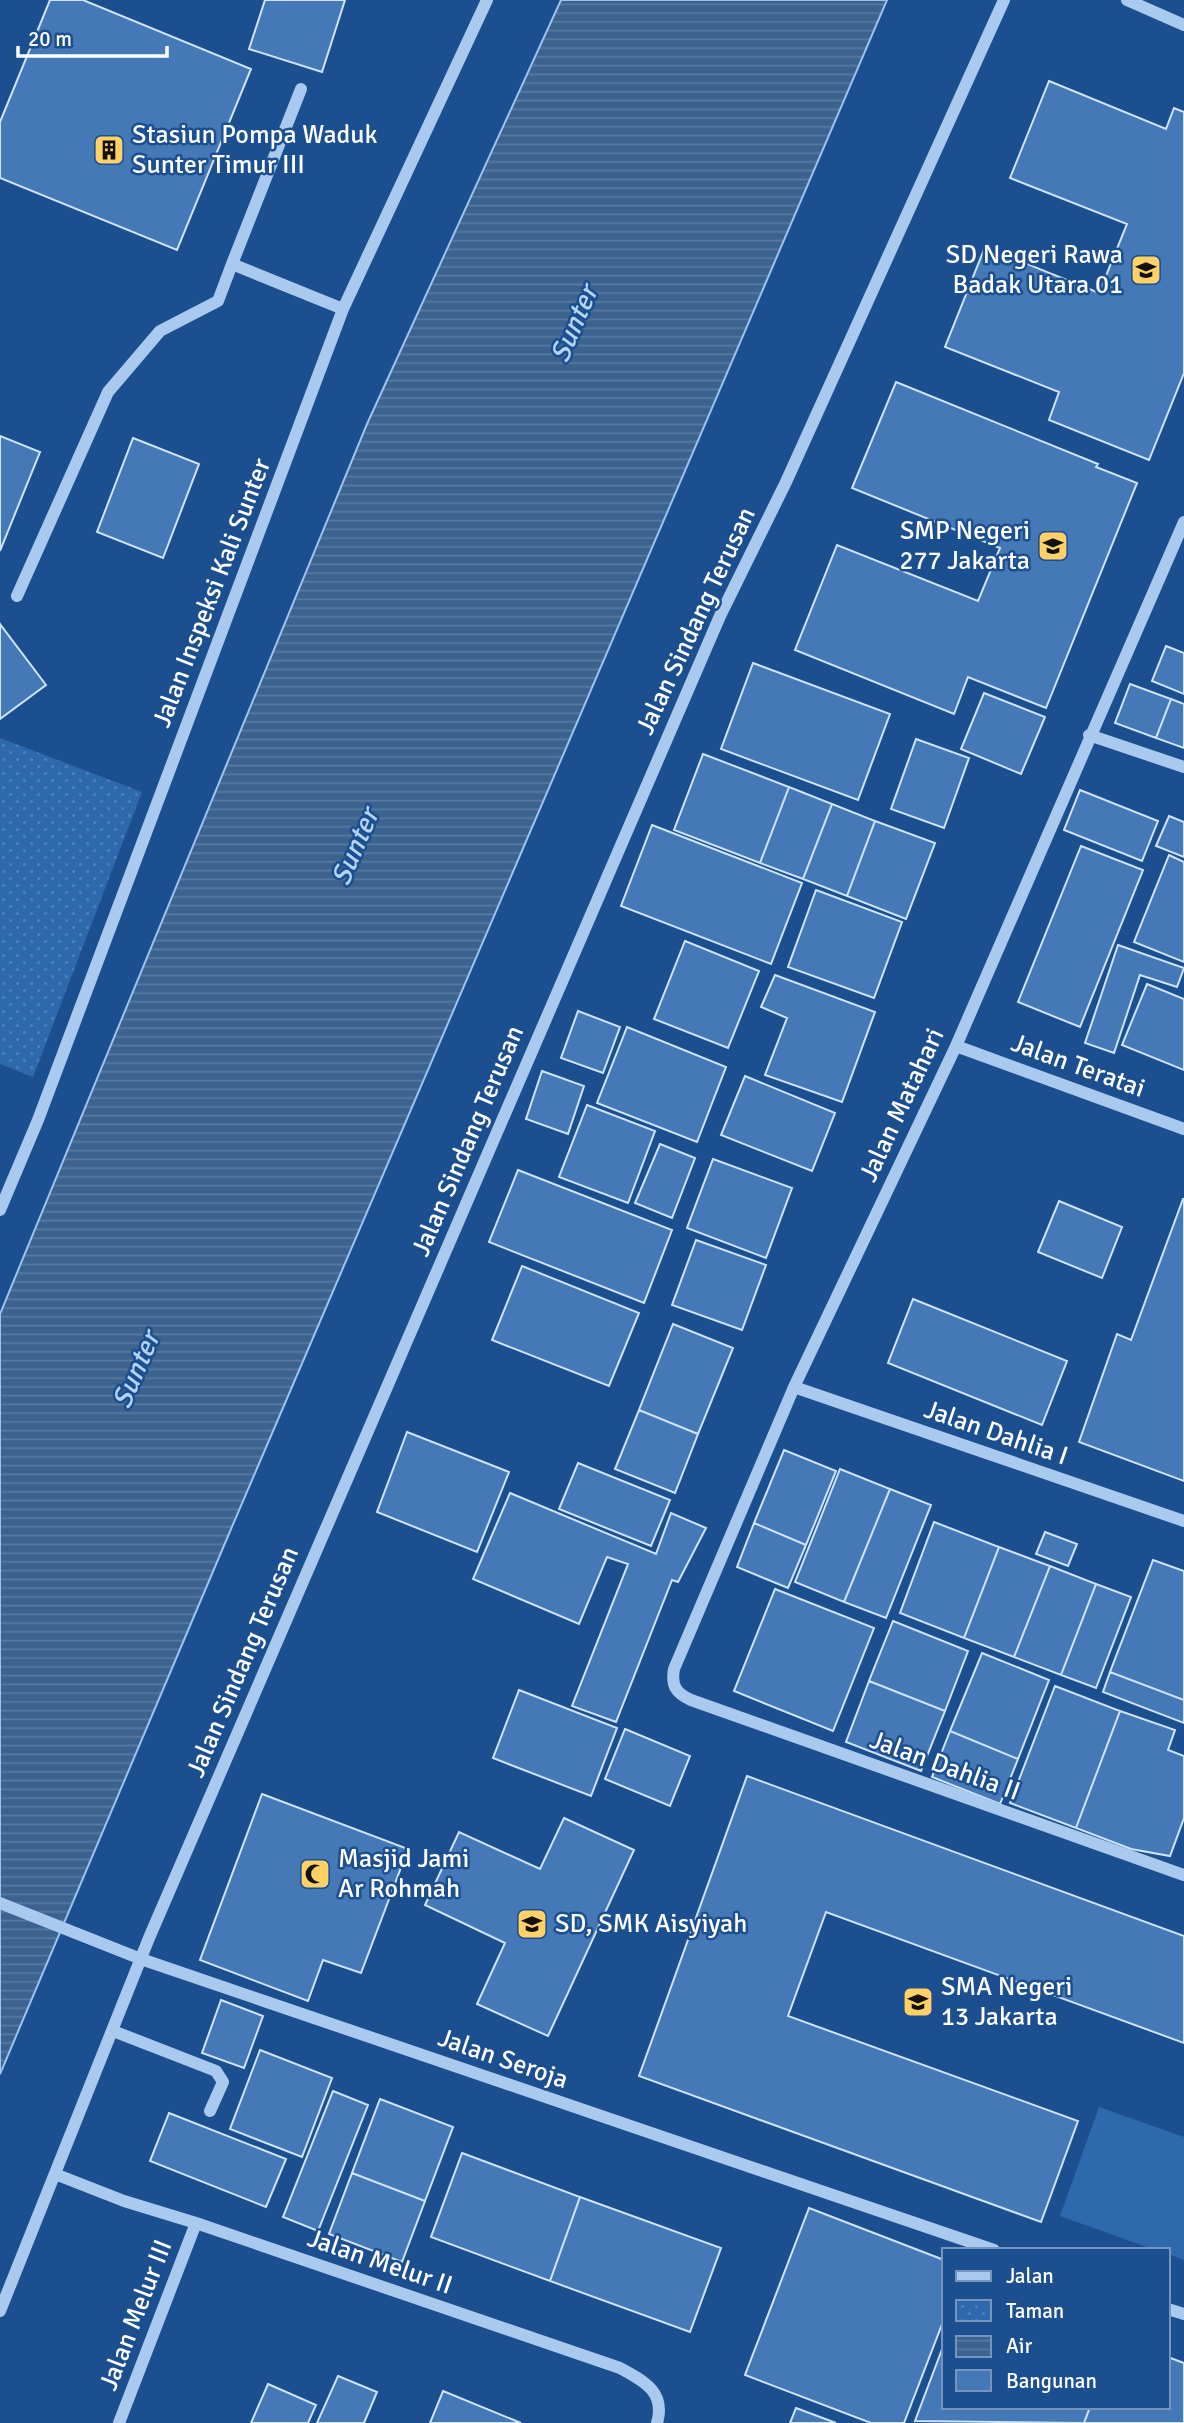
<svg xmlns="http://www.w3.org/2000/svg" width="1184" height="2423" viewBox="0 0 1184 2423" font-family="Signika,sans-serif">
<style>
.grass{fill:#2e69ad}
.park{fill:url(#park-dots)}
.water{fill:url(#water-rules);stroke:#9cc4f0;stroke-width:2}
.building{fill:#4478b7;stroke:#cfe3fa;stroke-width:2}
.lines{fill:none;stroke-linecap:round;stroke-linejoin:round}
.minor{stroke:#a9c9ee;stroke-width:12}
.labels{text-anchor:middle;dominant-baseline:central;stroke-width:5;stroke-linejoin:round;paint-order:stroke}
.poi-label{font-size:26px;fill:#fff;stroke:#1b4f8f;text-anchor:start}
.street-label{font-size:26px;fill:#fff;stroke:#1b4f8f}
.water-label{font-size:28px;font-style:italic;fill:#b5d3f5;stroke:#1b4f8f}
</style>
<defs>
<pattern id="park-dots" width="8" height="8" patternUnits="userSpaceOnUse" patternTransform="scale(1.75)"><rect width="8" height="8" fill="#2e69ad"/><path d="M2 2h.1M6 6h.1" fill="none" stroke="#4d80b9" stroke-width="1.8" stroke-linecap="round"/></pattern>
<pattern id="water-rules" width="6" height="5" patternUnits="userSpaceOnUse" patternTransform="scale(1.75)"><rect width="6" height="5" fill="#3c6290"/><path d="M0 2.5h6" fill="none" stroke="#597aa1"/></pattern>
</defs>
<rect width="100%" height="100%" fill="#1b4f8f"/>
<path class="grass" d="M1099,2107L1184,2137V2260L1168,2254V2250H1155L1060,2216Z"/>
<path class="park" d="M0,738L142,792L33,1077L0,1064Z"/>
<path class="water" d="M561,0H887L231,1529L0,2074V1314L367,424Z"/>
<path class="building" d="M50,0H83L251,69L177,250L0,178V122Z
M265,0H345L322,72L249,49Z
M1049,81L1166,129L1174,108L1184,112V373L1149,460L1049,420L1059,392L945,347L985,247L1099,293L1127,224L1010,178Z
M896,382L1098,464L1096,467L1137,483L1046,708L968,677L954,714L795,650L837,545L978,601L1000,548L852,488Z
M0,436L40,452L0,551Z
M133,438L199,464L163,558L97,532Z
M0,624L46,685L0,719Z
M1166,646L1184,653V694L1152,681Z
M753,663L890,714L858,800L721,749Z
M1130,684L1171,699L1156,738L1115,723Z
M984,693L1045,717L1021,774L961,749Z
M1171,699L1184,704V748L1156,738Z
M916,739L969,758L944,828L891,809Z
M703,754L789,787L760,863L674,830Z
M789,787L832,804L803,879L760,863Z
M1080,790L1158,821L1142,861L1064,830Z
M832,804L875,821L847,896L803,879Z
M1169,816L1184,822V857L1156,846Z
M875,821L935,843L906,919L847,896Z
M652,825L802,883L771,964L621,906Z
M1081,846L1143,870L1080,1027L1018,1002Z
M1169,855L1184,862V962L1134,942Z
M816,890L902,922L874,998L788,967Z
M685,941L759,971L728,1048L654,1019Z
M1118,945L1184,968L1177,987L1140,975L1114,1053L1085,1043Z
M775,975L875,1012L842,1102L765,1075L787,1018L761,1007Z
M1147,984L1184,999V1070L1122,1045Z
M578,1011L620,1027L603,1073L561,1058Z
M627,1027L726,1067L697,1142L597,1103Z
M542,1071L584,1086L568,1134L526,1119Z
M745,1076L835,1113L812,1171L721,1135Z
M587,1105L655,1131L628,1203L559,1177Z
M660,1144L695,1158L672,1218L635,1203Z
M713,1159L792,1188L766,1258L687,1228Z
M518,1170L672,1230L644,1303L489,1242Z
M1183,1199H1184V1481L1079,1442L1117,1334L1131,1340Z
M1059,1201L1122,1227L1102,1278L1038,1252Z
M696,1240L766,1265L742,1330L672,1305Z
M522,1266L639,1313L609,1386L492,1340Z
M913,1299L1067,1361L1042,1425L888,1363Z
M673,1324L733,1348L698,1434L639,1410Z
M639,1410L698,1434L675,1493L615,1469Z
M407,1432L509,1472L477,1552L377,1512Z
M784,1450L836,1471L806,1545L754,1523Z
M578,1463L670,1500L651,1546L559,1509Z
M840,1469L890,1489L844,1602L795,1582Z
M890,1489L931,1505L886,1618L844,1602Z
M510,1493L656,1554L671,1513L706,1528L678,1582L672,1580L616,1722L572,1706L628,1564L607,1557L579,1624L473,1579Z
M934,1522L999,1547L964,1638L900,1613Z
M754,1523L806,1545L788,1588L737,1567Z
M1045,1532L1077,1544L1068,1566L1036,1554Z
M999,1547L1050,1566L1014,1657L964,1638Z
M1153,1560L1184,1571V1700L1110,1672Z
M1050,1566L1096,1584L1061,1675L1014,1657Z
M1096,1584L1131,1597L1096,1688L1061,1675Z
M775,1589L874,1628L833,1731L734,1691Z
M893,1621L968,1651L945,1711L869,1681Z
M982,1653L1049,1680L1018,1759L950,1731Z
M1110,1672L1184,1700V1723L1103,1692Z
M869,1681L945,1711L921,1771L846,1742Z
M1055,1686L1120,1711L1076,1828L1010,1803Z
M519,1690L617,1728L591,1796L493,1758Z
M1120,1711L1175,1730L1168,1750L1184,1756V1818L1170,1856L1131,1849L1076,1828Z
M625,1729L690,1756L670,1806L605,1779Z
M950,1731L1018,1759L1000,1804L932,1777Z
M747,1776L1184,1936V2043L826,1912L788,2016L1078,2121L1041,2222L639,2076Z
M262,1794L408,1849L361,1973L323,1960L308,2001L200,1960Z
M564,1818L634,1850L548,2036L477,2004L505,1943L425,1905L459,1832L540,1869Z
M221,2000L263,2016L244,2068L202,2053Z
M260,2050L332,2078L302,2157L230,2129Z
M333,2091L368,2105L318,2231L283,2217Z
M380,2099L453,2127L425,2201L352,2173Z
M169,2113L286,2159L266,2207L150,2161Z
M462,2153L580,2197L550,2281L431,2237Z
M352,2173L425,2201L402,2262L329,2234Z
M580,2197L721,2248L690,2332L550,2281Z
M809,2208L944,2260V2319L904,2423H871L745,2375Z
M944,2344V2407H1090L1084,2423L915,2421Z
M1168,2357L1184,2363V2423H1084L1090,2407H1168Z
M338,2376L377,2392L364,2423H317Z
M268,2384L316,2405L308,2423H251Z
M443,2391L521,2423H430Z
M796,2408L836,2423H790Z"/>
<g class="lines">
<path class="minor" d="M1127,0L1184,25
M232,264L301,89
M1184,522L956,1046L794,1387L674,1669C671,1686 676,1693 691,1700L1184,1875
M17,596L108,392L160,331L218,301L232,264L343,309
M1089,735L1184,767
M956,1046L1184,1129
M0,1210L38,1120L343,309L487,0
M794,1387L1184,1521
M0,1903L141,1959L994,2250
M113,2031L216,2071L223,2082L210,2111
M55,2174L124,2201L196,2223L620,2368C644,2381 666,2392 657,2423
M1168,2309L1184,2314
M0,2311L149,1938L720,616L786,482L1004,0
M119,2423L196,2223"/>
</g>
<defs>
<g id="building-square" transform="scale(1.575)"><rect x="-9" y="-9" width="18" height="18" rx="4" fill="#ffd166" stroke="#1b4f8f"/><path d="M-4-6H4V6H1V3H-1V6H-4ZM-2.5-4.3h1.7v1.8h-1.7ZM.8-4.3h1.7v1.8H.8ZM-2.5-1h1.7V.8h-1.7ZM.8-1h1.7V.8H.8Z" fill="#111"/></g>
<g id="school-square" transform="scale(1.575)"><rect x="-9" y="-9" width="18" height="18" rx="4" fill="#ffd166" stroke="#1b4f8f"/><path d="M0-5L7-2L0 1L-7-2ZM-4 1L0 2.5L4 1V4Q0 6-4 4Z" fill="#111"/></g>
<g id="mosque-square" transform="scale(1.575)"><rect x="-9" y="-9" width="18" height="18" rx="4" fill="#ffd166" stroke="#1b4f8f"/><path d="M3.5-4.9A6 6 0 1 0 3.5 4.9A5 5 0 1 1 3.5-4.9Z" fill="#111"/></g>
</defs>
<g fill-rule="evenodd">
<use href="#building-square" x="109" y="150"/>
<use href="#school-square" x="1146" y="270"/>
<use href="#school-square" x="1053" y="546"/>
<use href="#mosque-square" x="315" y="1874"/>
<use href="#school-square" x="532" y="1924"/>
<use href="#school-square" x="918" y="2002"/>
</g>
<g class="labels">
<g class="poi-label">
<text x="132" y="135">Stasiun Pompa Waduk<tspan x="132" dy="30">Sunter Timur III</tspan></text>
<text x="1123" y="255" text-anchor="end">SD Negeri Rawa<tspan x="1123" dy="30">Badak Utara 01</tspan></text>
<text x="1030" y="531" text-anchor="end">SMP Negeri<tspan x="1030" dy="30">277 Jakarta</tspan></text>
<text x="338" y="1859">Masjid Jami<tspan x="338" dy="30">Ar Rohmah</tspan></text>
<text x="555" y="1924">SD, SMK Aisyiyah</text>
<text x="941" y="1987">SMA Negeri<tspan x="941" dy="30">13 Jakarta</tspan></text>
</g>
<g class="street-label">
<text transform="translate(212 593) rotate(-69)">Jalan Inspeksi Kali Sunter</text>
<text transform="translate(696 621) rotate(-65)">Jalan Sindang Terusan</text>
<text transform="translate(1078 1066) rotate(20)">Jalan Teratai</text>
<text transform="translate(902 1105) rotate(-65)">Jalan Matahari</text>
<text transform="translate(468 1141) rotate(-67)">Jalan Sindang Terusan</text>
<text transform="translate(996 1433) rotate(19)">Jalan Dahlia I</text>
<text transform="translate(243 1662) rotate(-67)">Jalan Sindang Terusan</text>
<text transform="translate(945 1766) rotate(20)">Jalan Dahlia II</text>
<text transform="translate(503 2059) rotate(19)">Jalan Seroja</text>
<text transform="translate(380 2262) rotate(19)">Jalan Melur II</text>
<text transform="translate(136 2315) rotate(-69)">Jalan Melur III</text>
</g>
<g class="water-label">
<text transform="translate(574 324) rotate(-67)">Sunter</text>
<text transform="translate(355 847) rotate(-67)">Sunter</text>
<text transform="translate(136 1370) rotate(-67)">Sunter</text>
</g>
</g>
<rect x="942" y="2248" width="228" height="161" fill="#1b4f8f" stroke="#7695bc" stroke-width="2"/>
<rect x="956" y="2271" width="35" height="10" fill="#a9c9ee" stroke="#7695bc" stroke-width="2"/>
<text x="1006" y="2283" font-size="21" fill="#ffffff">Jalan</text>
<rect x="956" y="2300" width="35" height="21" fill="url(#park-dots)" stroke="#7695bc" stroke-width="2"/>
<text x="1006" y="2318" font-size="21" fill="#ffffff">Taman</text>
<rect x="956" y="2336" width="35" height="21" fill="url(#water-rules)" stroke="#7695bc" stroke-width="2"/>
<text x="1006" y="2353" font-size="21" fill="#ffffff">Air</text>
<rect x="956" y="2370" width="35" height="21" fill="#4478b7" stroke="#7695bc" stroke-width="2"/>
<text x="1006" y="2388" font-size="21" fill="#ffffff">Bangunan</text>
<path d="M18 46v10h149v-10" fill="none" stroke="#ffffff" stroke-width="3.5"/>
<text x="28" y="46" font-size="21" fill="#ffffff" stroke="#1b4f8f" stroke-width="5" paint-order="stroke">20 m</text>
</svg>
